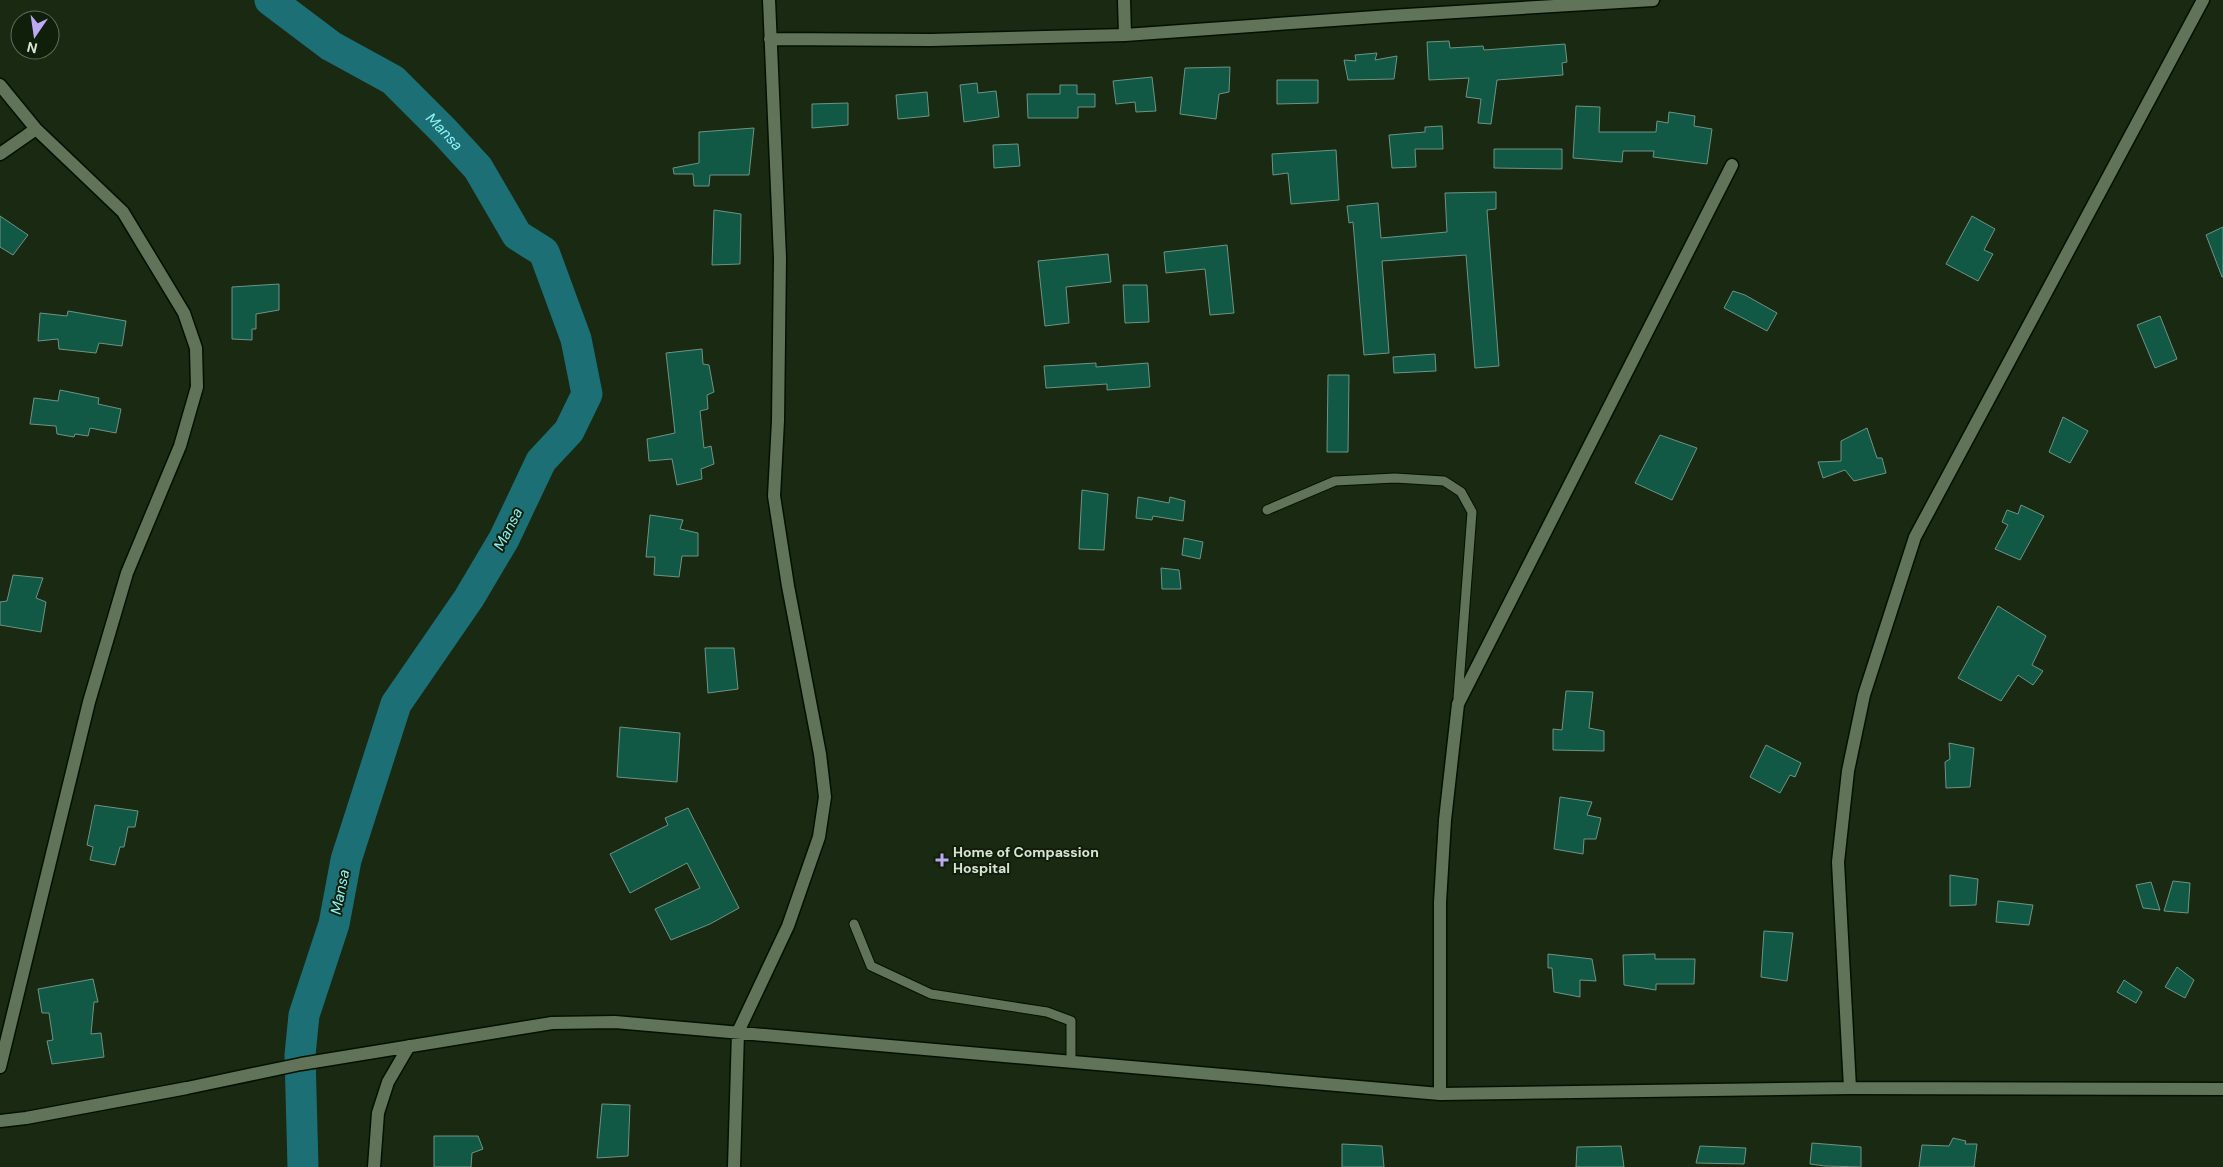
<svg xmlns="http://www.w3.org/2000/svg" width="2223" height="1167" viewBox="0 0 2223 1167" font-family="'DM Sans',sans-serif">
<style>
.lines{fill:none;stroke-linecap:round;stroke-linejoin:round}
.river{stroke:#1c6f74;stroke-width:31}
.building{fill:#115944;stroke:#6e9385}
.service-casing{stroke:#041101;stroke-width:11}
.minor-casing{stroke:#041101;stroke-width:15}
.service{stroke:#61745a;stroke-width:9}
.minor{stroke:#61745a;stroke-width:12}
.poi-dot{fill:#bda9f5;stroke:#0f1f09;stroke-width:2}
.labels{text-anchor:middle;dominant-baseline:central;stroke-width:4;stroke-linejoin:round;paint-order:stroke}
.poi-label{font-size:14px;font-weight:bold;fill:#d9e4d5;stroke:#0f1f09;text-anchor:start}
.water-label{font-size:15px;font-style:italic;fill:#8df1f7;stroke:#0f1f09}
</style>
<rect width="100%" height="100%" fill="#192912"/>
<g class="lines">
<path class="river" id="s1" d="M270,0L331,46L393,80L444,131L478,168L517,235L544,252L576,339L587,394L569,431L541,461L504,539L469,598L396,704L346,860L334,924L304,1015L300,1055L303,1167"/>
</g>
<path class="building" d="M1449,41L1450,48L1483,46L1484,50L1565,44L1567,62L1562,63L1563,75L1497,80L1491,124L1478,123L1481,99L1466,97L1469,78L1429,80L1427,42Z
M1377,53L1375,60L1397,56L1394,79L1348,80L1344,60L1356,61L1355,55Z
M1230,67L1229,92L1219,94L1216,119L1180,114L1185,68Z
M1152,77L1156,111L1136,112L1135,102L1116,104L1113,81Z
M1277,80H1318V103L1277,104Z
M977,83L978,93L996,91L999,117L964,122L960,85Z
M1060,85H1077V94H1095V107H1078V118H1028L1027,94H1060Z
M927,92L929,116L898,119L896,95Z
M848,103V125L812,128V104Z
M1576,106L1600,107L1599,132H1656L1657,121L1668,123L1669,112L1695,116L1694,126L1712,129L1707,164L1653,157L1654,151H1623L1622,162L1573,158Z
M1442,126L1443,149H1415L1416,167L1392,168L1389,135L1425,132V127Z
M754,128L749,175H710L709,186H694L693,174H674L673,168L699,163V132Z
M1018,144L1020,166L994,168L993,145Z
M1494,149H1562V169L1494,168Z
M1336,150L1339,200L1291,204L1288,173L1273,175L1272,154Z
M1496,192V209L1487,210L1499,366L1475,368L1466,255L1382,261L1389,353L1364,355L1353,222L1349,223L1347,206L1378,203L1381,238L1447,232L1445,193Z
M714,210L741,214L740,264L712,265Z
M0,216L28,235L13,255L0,247Z
M1972,216L1995,229L1984,250L1993,254L1978,281L1946,264Z
M2223,227V277H2222L2206,235Z
M1227,245L1234,313L1210,315L1205,269L1166,273L1164,252Z
M1108,254L1111,282L1066,287L1069,323L1045,326L1038,261Z
M279,284V310L256,314V329H252V340L232,339V287Z
M1123,285H1147L1149,322L1125,323Z
M1733,291L1745,295L1777,313L1767,331L1724,308Z
M68,311L126,321L122,346L99,343L96,353L59,349L58,339L38,341L40,313L67,316Z
M2160,316L2177,359L2155,368L2137,325Z
M702,349L703,364L709,365L714,392L707,395L708,409L700,411L704,448L711,446L714,464L701,469L702,479L677,485L672,459L649,461L647,439L675,433L666,353Z
M1435,354L1436,371L1394,373L1393,357Z
M1096,363V367L1148,363L1150,387L1107,390V384L1046,388L1044,366Z
M1328,375H1349L1348,452H1327Z
M60,390L99,398L98,404L121,409L116,433L90,428L88,436L75,434L74,437L57,434L56,426L30,424L34,398L58,401Z
M2063,417L2088,431L2070,463L2049,452Z
M1867,428L1877,458H1882L1886,473L1854,481L1845,470L1823,478L1818,462L1841,461V441Z
M1660,435L1697,448L1672,500L1635,483Z
M1082,490L1108,494L1104,550L1079,549Z
M1138,497L1169,503L1170,497L1185,501L1183,521L1153,516L1152,520L1136,518Z
M2021,505L2044,516L2020,560L1995,549L2008,525L2002,522L2007,510L2018,514Z
M650,515L683,520L680,529L698,533V556H682L679,577L654,575L655,557H646Z
M1184,538L1203,542L1200,559L1182,555Z
M1161,568L1179,570L1181,589H1162Z
M13,575L43,578L36,598L46,602L41,632L0,625V602L7,601Z
M1998,606L2046,636L2032,665L2043,671L2033,685L2018,675L2001,701L1958,678Z
M705,648H734L738,689L708,693Z
M1566,691L1593,692L1589,728L1604,731V751L1553,750V729L1562,730Z
M620,727L680,733L677,782L617,777Z
M1949,743L1974,748L1970,787L1946,788L1945,762L1950,759Z
M1766,745L1801,763L1795,777L1790,775L1780,793L1750,777Z
M1560,797L1592,802L1587,815L1601,818L1596,839H1584L1583,854L1554,849Z
M95,805L138,811L135,827H128L124,847H120L115,865L90,860L93,847L87,845Z
M688,808L739,908L710,924L671,940L655,909L700,888L687,863L630,893L610,854L668,825L665,818Z
M1950,875L1978,879L1976,905L1950,906Z
M2173,881L2190,883L2188,913L2164,911Z
M2151,882L2160,910L2143,908L2136,885Z
M1998,901L2033,905L2029,925L1996,922Z
M1764,931L1793,933L1787,981L1761,977Z
M1548,954L1592,959L1596,981L1580,980V997L1554,992L1552,968H1548Z
M1655,954V959H1695L1694,984H1656V990L1624,985L1623,955Z
M2177,967L2194,980L2185,998L2165,987Z
M93,979L98,1002H94L91,1034L101,1033L104,1057L52,1064L47,1041L53,1040L49,1013H42L38,989Z
M2124,980L2142,992L2136,1003L2117,992Z
M602,1104L630,1105L628,1156L597,1158Z
M434,1136H478L483,1149L472,1153L471,1167H434Z
M1953,1138L1966,1141L1965,1144H1977L1974,1167H1919L1922,1145L1949,1146Z
M1812,1143L1861,1147V1167L1825,1166L1810,1164Z
M1342,1144L1382,1146L1384,1167H1342Z
M1621,1146L1624,1167H1576L1577,1147Z
M1700,1146L1746,1148L1744,1164L1696,1163Z"/>
<g class="lines">
<g class="service-casing">
<path id="service" d="M1267,510L1335,481L1395,478L1444,481L1461,492L1472,512L1458,698
M854,924L871,966L931,994L1047,1012L1071,1021V1062"/>
</g>
<g class="minor-casing">
<path id="minor" d="M1124,0L1125,35
M770,39L931,40L1125,35L1390,16L1653,0
M0,85L36,129L123,212L184,313L196,348L197,387L180,446L127,573L89,702L0,1067
M0,154L36,129
M1850,1088L1838,862L1848,771L1864,695L1915,537L2203,0
M1440,1094V902L1445,820L1458,704L1732,165
M0,1121L26,1118L187,1088L301,1064L552,1023L615,1022L1440,1094L1850,1088L2223,1089
M374,1167L378,1113L388,1082L409,1046
M734,1167L738,1032L788,926L819,837L825,797L820,754L788,586L774,496L778,421L780,258L769,0"/>
</g>
<use href="#service" class="service"/>
<use href="#minor" class="minor"/>
</g>
<path class="poi-dot" d="M939.5 852.5h5v5h5v5h-5v5h-5v-5h-5v-5h5z"/>
<g class="labels">
<g class="poi-label">
<text x="953" y="852">Home of Compassion<tspan x="953" dy="16">Hospital</tspan></text>
</g>
<g class="water-label">
<text stroke="none"><textPath href="#s1" startOffset="220">Mansa</textPath></text>
<text transform="translate(508 529) rotate(-63)">Mansa</text>
<text transform="translate(340 892) rotate(-79)">Mansa</text>
</g>
</g>
<g transform="translate(35 35) rotate(193)"><circle r="24" fill="#0f1f09" stroke="#606e5b"/>
<path d="M0-4L9 19L0 12L-9 19Z" fill="#bda9f5"/>
<text y="-8" font-size="14" font-weight="bold" text-anchor="middle" fill="#d9e4d5">N</text>
</g>
</svg>
